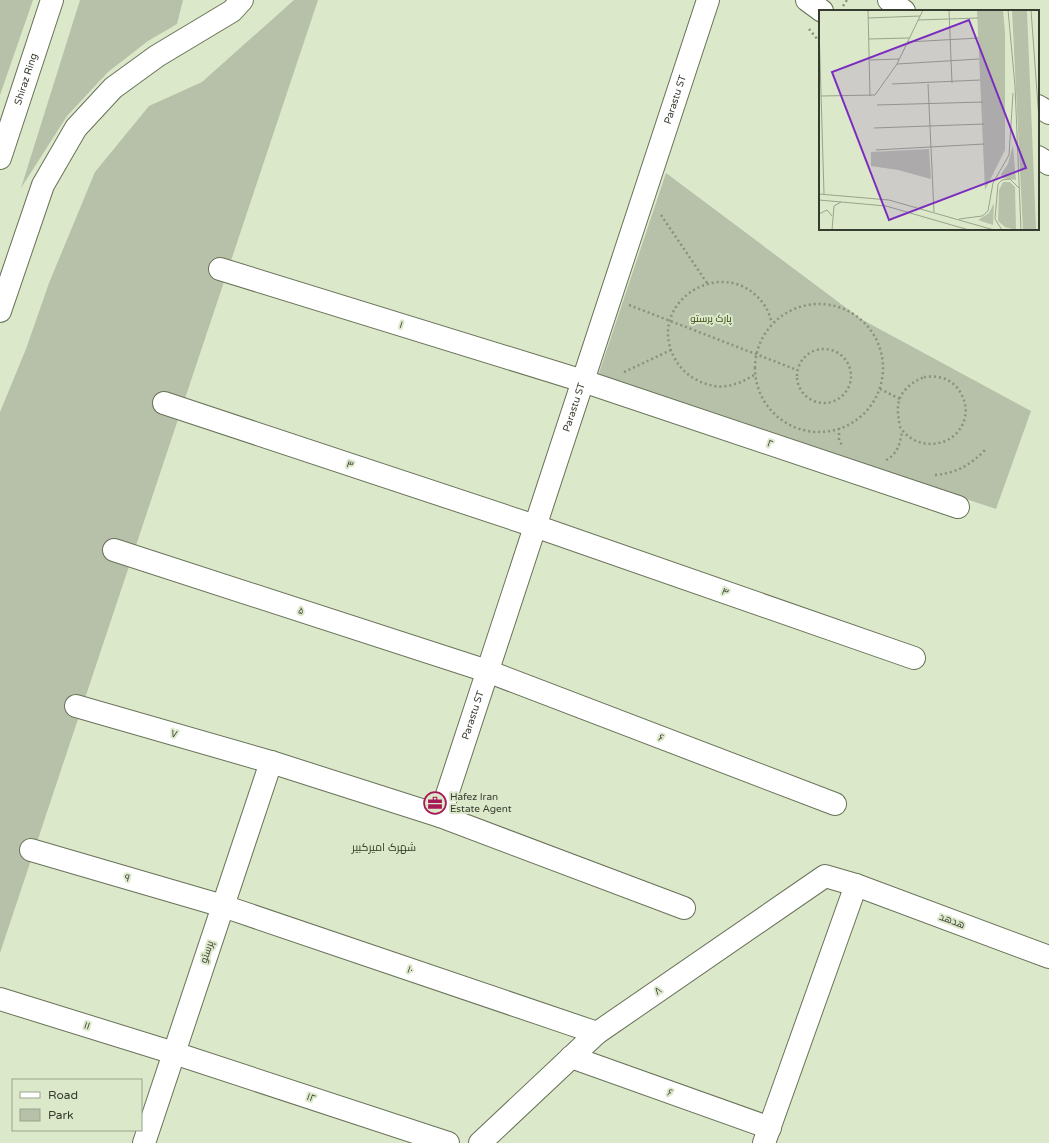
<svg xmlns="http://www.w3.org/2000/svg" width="1049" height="1143" viewBox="0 0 1049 1143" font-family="'Varela Round',Cairo,sans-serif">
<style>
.green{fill:#b7c0a9}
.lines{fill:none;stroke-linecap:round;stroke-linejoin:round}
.minor-casing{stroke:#687258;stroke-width:24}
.major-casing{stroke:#687258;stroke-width:24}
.highway-casing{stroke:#687258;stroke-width:24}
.path{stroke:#89917c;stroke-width:2.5;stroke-dasharray:2 3;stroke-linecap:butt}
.minor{stroke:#fff;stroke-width:22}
.major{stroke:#fff;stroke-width:22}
.highway{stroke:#fff;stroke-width:22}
.labels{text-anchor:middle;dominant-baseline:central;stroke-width:4;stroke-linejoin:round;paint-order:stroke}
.street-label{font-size:10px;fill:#363b2f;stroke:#dce8ca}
.park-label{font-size:10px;fill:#36470d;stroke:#dce8ca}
.poi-label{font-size:10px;fill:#363b2f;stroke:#dce8ca;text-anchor:start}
.neighbourhood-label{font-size:11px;fill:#313a22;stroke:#dce8ca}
.inset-road{fill:none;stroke:#9aa38c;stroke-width:1}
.view{fill:#7b2cbf;fill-opacity:0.15;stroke:#7b2cbf;stroke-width:2}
.inset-edge{fill:none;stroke:#363b2f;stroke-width:2}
</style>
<rect width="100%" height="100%" fill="#dce8ca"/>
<path class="green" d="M0,0H33L0,95Z
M80,0H183L177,24L148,41L108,72L67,116L21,188Z
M294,0H318L0,953V412L26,349L49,283L95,172L149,106L202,82Z
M666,173L861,319L1031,411L996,509L864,465L852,459L598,376Z"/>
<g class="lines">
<g class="minor-casing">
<g id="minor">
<path d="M220,269L583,381L958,507"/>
<path d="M164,403L535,526L914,658"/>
<path d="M114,550L487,671L835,804"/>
<path d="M76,706L271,762L440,816L684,908"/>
<path id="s1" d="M440,816L708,0"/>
<path d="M31,850L223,906L597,1033"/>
<path d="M0,999L174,1053L448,1143"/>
<path d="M571,1057L770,1128"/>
<path d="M144,1143L271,762"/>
<path d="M480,1143L597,1033L825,876L856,885L1049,957"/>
<path d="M764,1143L856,885"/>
</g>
</g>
<g class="major-casing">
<path id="major" d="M807,0L822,11
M889,0L904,11
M1038,106L1049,113
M1038,157L1049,164"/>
</g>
<g class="highway-casing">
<g id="highway">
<path id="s2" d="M0,158L52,0"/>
<path d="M0,311L43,185L76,128L113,88L157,56L232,11L242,0"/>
</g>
</g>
<path class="path" d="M843,6L847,0
M809,29L818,40L820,37
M661,215L707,283
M755 368a64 64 0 1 1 128 0a64 64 0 1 1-128 0Z
M629,305L797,370
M797 376a27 27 0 1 1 54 0a27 27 0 1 1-54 0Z
M624,372L671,350
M754,375C734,387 719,391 697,380C687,375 679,367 674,357C645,300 728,251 765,306C768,310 770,317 772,323
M924,377C928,377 933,376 937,377C955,378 969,399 965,417C959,446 921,453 903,431C900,429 899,423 899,420C894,398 905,385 924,377Z
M880,389L900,399
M839,428V440L842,445
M886,460C898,454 900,443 902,431
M935,475C957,473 970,465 985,450"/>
<use href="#minor" class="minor"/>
<use href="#major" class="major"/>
<use href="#highway" class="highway"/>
</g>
<defs>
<g id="office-ring" transform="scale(1.15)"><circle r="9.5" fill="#dce8ca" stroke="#a71857" stroke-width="1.5"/><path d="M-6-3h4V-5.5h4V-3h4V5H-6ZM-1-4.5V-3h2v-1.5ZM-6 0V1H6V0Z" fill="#a71857"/></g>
</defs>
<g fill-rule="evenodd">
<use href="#office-ring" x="435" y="803"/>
</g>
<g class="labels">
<g class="street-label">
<text stroke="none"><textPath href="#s2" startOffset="83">Shiraz Ring</textPath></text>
<text stroke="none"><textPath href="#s1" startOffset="754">Parastu ST</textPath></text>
<text transform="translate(401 325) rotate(17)">۱</text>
<text stroke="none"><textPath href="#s1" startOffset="430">Parastu ST</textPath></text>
<text transform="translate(770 444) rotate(18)">۲</text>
<text transform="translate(350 465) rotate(18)">۳</text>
<text transform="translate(725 592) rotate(19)">۴</text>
<text transform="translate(301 611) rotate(18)">۵</text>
<text stroke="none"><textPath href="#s1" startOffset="106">Parastu ST</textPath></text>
<text transform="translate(174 734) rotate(16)">۷</text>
<text transform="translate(661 738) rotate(21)">۶</text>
<text transform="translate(127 878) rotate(16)">۹</text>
<text transform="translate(952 921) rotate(20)">هدهد</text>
<text transform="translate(207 952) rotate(-71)">پرستو</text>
<text transform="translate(410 970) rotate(19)">۱۰</text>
<text transform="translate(658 991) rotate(-35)">۸</text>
<text transform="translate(87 1026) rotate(17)">۱۱</text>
<text transform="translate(670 1093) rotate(19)">۶</text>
<text transform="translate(311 1098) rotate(18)">۱۲</text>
</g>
<g class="park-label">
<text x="711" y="319">پارک پرستو</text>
</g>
<g class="poi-label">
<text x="450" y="797">Hafez Iran<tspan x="450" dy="12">Estate Agent</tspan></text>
</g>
<g class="neighbourhood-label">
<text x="384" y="847">شهرک امیرکبیر</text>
</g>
</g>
<g transform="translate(819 10)">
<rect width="220" height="220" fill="#dce8ca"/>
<path d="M158,0H184L186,23V140L166,180ZM193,0H208L217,220H204ZM194,135L197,170L183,168L182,164L189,154ZM110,139L112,169L79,160L52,156V142ZM184,172H191L196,177L197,220L186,217L179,211L180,180ZM175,193L174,215L159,210L170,203Z" fill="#b7c0a9"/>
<path class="inset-road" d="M49,0L51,86M130,0L133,73M189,0L196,76L202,220M212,0L220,110M49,8L101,6M99,10L159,8M0,16L5,184M50,29L90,28M88,32L160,28M51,50L80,49M78,54L160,49M73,74L161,70M109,74L115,202M2,86L56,85L78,54L104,0M58,95L164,92M55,118L165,114M57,140L165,134M0,184L70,190L175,220M0,190L67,196L150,220M0,204L8,200L13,206M140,209L163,206L169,201L174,173L190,145L194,83M13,220L15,196L22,192M183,220L176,209L179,174L183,170L191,169L200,178"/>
<path class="view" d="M150,10L207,158L70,210L13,62Z"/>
<rect width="220" height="220" class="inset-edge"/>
</g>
<rect x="12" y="1079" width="130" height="52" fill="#dce8ca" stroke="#9aa38c"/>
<rect x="20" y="1092" width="20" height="6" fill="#ffffff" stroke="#9aa38c"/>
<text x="48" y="1099" font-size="12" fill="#363b2f">Road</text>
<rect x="20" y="1109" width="20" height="12" fill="#b7c0a9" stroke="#9aa38c"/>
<text x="48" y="1119" font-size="12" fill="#363b2f">Park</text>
</svg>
